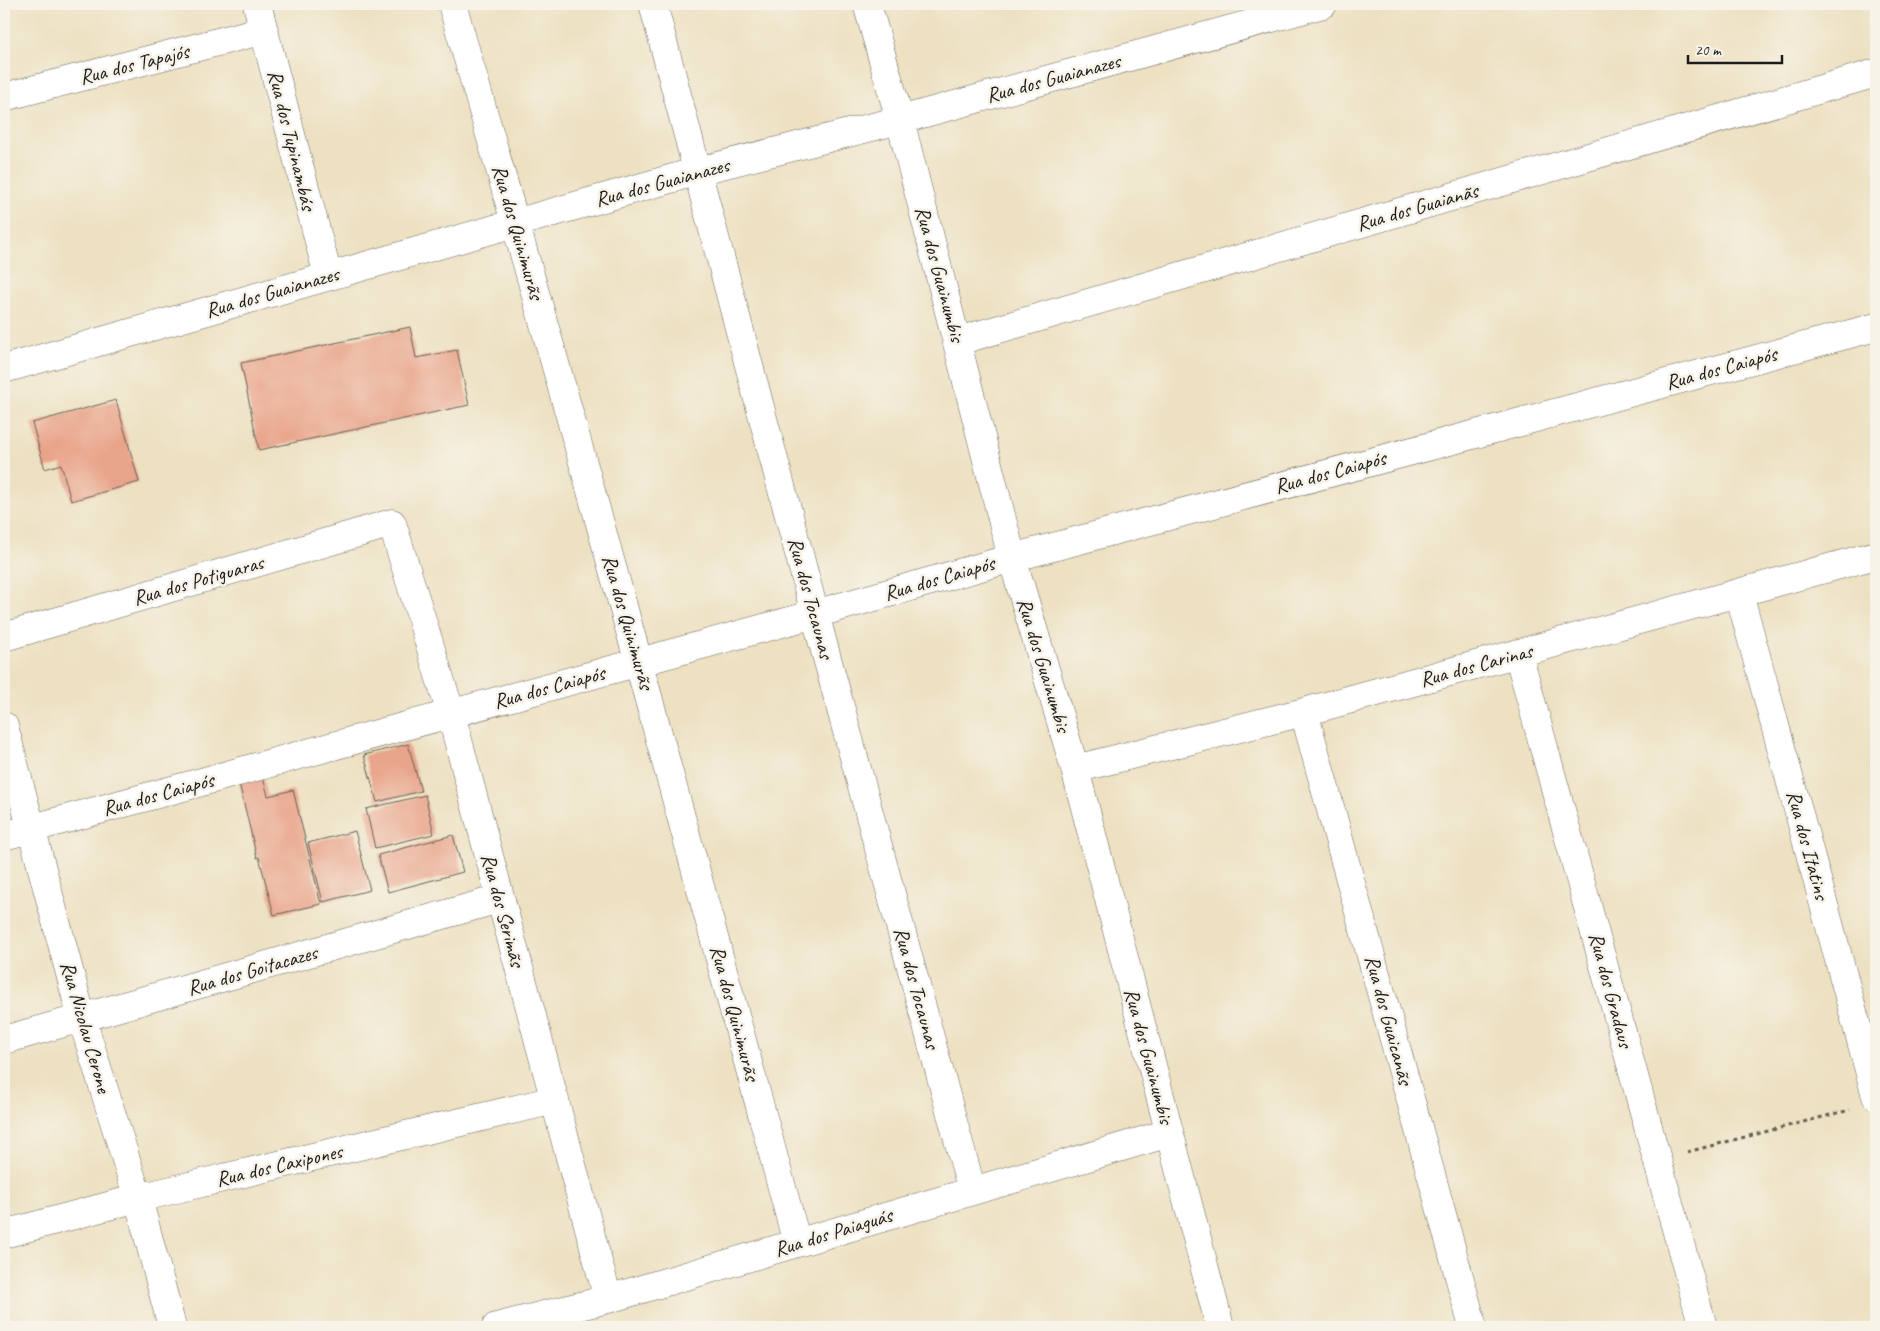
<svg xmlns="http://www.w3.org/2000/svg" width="1880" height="1331" viewBox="0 0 1880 1331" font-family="Caveat,sans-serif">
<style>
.building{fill:#e9a58b}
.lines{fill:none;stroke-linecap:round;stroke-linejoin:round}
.minor-casing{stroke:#656156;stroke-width:29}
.path{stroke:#656156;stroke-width:3;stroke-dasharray:4 4;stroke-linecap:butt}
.minor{stroke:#fff;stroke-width:28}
.labels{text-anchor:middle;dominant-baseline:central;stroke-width:5;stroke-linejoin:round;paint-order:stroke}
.street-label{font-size:21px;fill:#1c1c1c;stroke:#f7f3e8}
</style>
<rect width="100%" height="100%" fill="#f7f3e8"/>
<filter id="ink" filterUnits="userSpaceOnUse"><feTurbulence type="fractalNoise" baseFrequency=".02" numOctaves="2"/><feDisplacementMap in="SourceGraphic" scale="10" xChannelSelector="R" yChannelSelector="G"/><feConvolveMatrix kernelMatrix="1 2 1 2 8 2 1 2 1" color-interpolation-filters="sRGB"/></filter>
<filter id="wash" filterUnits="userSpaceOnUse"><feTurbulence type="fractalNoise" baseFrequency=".0096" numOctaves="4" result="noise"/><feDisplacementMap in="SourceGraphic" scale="20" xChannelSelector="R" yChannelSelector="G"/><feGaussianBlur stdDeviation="1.12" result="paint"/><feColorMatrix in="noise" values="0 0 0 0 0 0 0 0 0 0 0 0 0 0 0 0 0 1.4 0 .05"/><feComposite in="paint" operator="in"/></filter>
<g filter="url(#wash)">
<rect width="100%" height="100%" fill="#ede1c2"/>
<g id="blocks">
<path class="building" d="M410,327L416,358L457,350L469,405L259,450L241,363Z
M116,400L139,482L71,501L61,464L45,469L32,423Z
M408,744L421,791L377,802L364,755Z
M263,777L268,796L293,790L321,904L274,915L259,857L257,858L239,783Z
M425,795L434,834L375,848L366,809Z
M355,831L370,890L323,902L308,843Z
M453,835L463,872L388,892L378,855Z"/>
</g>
</g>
<g filter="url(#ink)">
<use href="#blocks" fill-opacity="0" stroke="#656156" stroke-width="1"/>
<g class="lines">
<g class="minor-casing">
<path id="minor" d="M257,4L328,276
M452,4C572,415 685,829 797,1243
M653,4L815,614L972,1191
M867,4L900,120L1012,558L1075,769L1220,1327
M4,97L264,30
M958,341L1876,73
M4,369L698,171L900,120L1323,4
M1739,593L1876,1096
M4,637L392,523L451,714L608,1299
M1518,653L1703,1327
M1304,712L1473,1327
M4,726L82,1019L138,1198L172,1327
M1075,769L1304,712L1876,555
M4,836L815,614L1012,558L1876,327
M4,1040L499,899
M4,1234L138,1198L555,1100
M496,1327L608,1299L1169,1133"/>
</g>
<path class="path" d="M1687,1152L1850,1110"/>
<use href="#minor" class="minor"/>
</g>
</g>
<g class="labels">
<g class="street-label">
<text transform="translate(134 64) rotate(-14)">Rua dos Tapajós</text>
<text transform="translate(1053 78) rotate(-15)">Rua dos Guaianazes</text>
<text transform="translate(292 140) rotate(76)">Rua dos Tupinambás</text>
<text transform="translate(662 182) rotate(-15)">Rua dos Guaianazes</text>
<text transform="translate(1417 207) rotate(-16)">Rua dos Guaianãs</text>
<text transform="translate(518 232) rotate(74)">Rua dos Quinimurãs</text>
<text transform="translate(940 274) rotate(75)">Rua dos Guainumbis</text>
<text transform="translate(272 292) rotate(-16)">Rua dos Guaianazes</text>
<text transform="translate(1721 368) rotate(-15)">Rua dos Caiapós</text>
<text transform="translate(1330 472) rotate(-15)">Rua dos Caiapós</text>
<text transform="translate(939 578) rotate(-16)">Rua dos Caiapós</text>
<text transform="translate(198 580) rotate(-16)">Rua dos Potiguaras</text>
<text transform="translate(811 598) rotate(75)">Rua dos Tocaunas</text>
<text transform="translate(628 622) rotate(74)">Rua dos Quinimurãs</text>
<text transform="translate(1044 665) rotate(73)">Rua dos Guainumbis</text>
<text transform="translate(1476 665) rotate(-15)">Rua dos Carinas</text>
<text transform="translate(549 687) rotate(-15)">Rua dos Caiapós</text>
<text transform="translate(158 794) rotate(-15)">Rua dos Caiapós</text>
<text transform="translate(1808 845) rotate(75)">Rua dos Itatins</text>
<text transform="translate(503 910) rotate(75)">Rua dos Serimãs</text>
<text transform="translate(252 970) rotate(-16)">Rua dos Goitacazes</text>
<text transform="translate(917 988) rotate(75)">Rua dos Tocaunas</text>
<text transform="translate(1611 990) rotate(75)">Rua dos Gradaus</text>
<text transform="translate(735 1013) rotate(75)">Rua dos Quinimurãs</text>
<text transform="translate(1389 1020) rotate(75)">Rua dos Guaicanãs</text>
<text transform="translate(86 1027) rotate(74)">Rua Nicolau Cerone</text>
<text transform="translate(1149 1056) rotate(75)">Rua dos Guainumbis</text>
<text transform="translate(279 1165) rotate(-13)">Rua dos Caxipones</text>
<text transform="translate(833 1232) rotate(-17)">Rua dos Paiaguás</text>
</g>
</g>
<rect width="1880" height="1331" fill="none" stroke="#f7f3e8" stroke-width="20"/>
<path d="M1688 55v8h94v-8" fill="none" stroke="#1c1c1c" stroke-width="2.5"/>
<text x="1695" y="55" font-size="15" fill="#1c1c1c" stroke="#f7f3e8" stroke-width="4" paint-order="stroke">20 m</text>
</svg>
